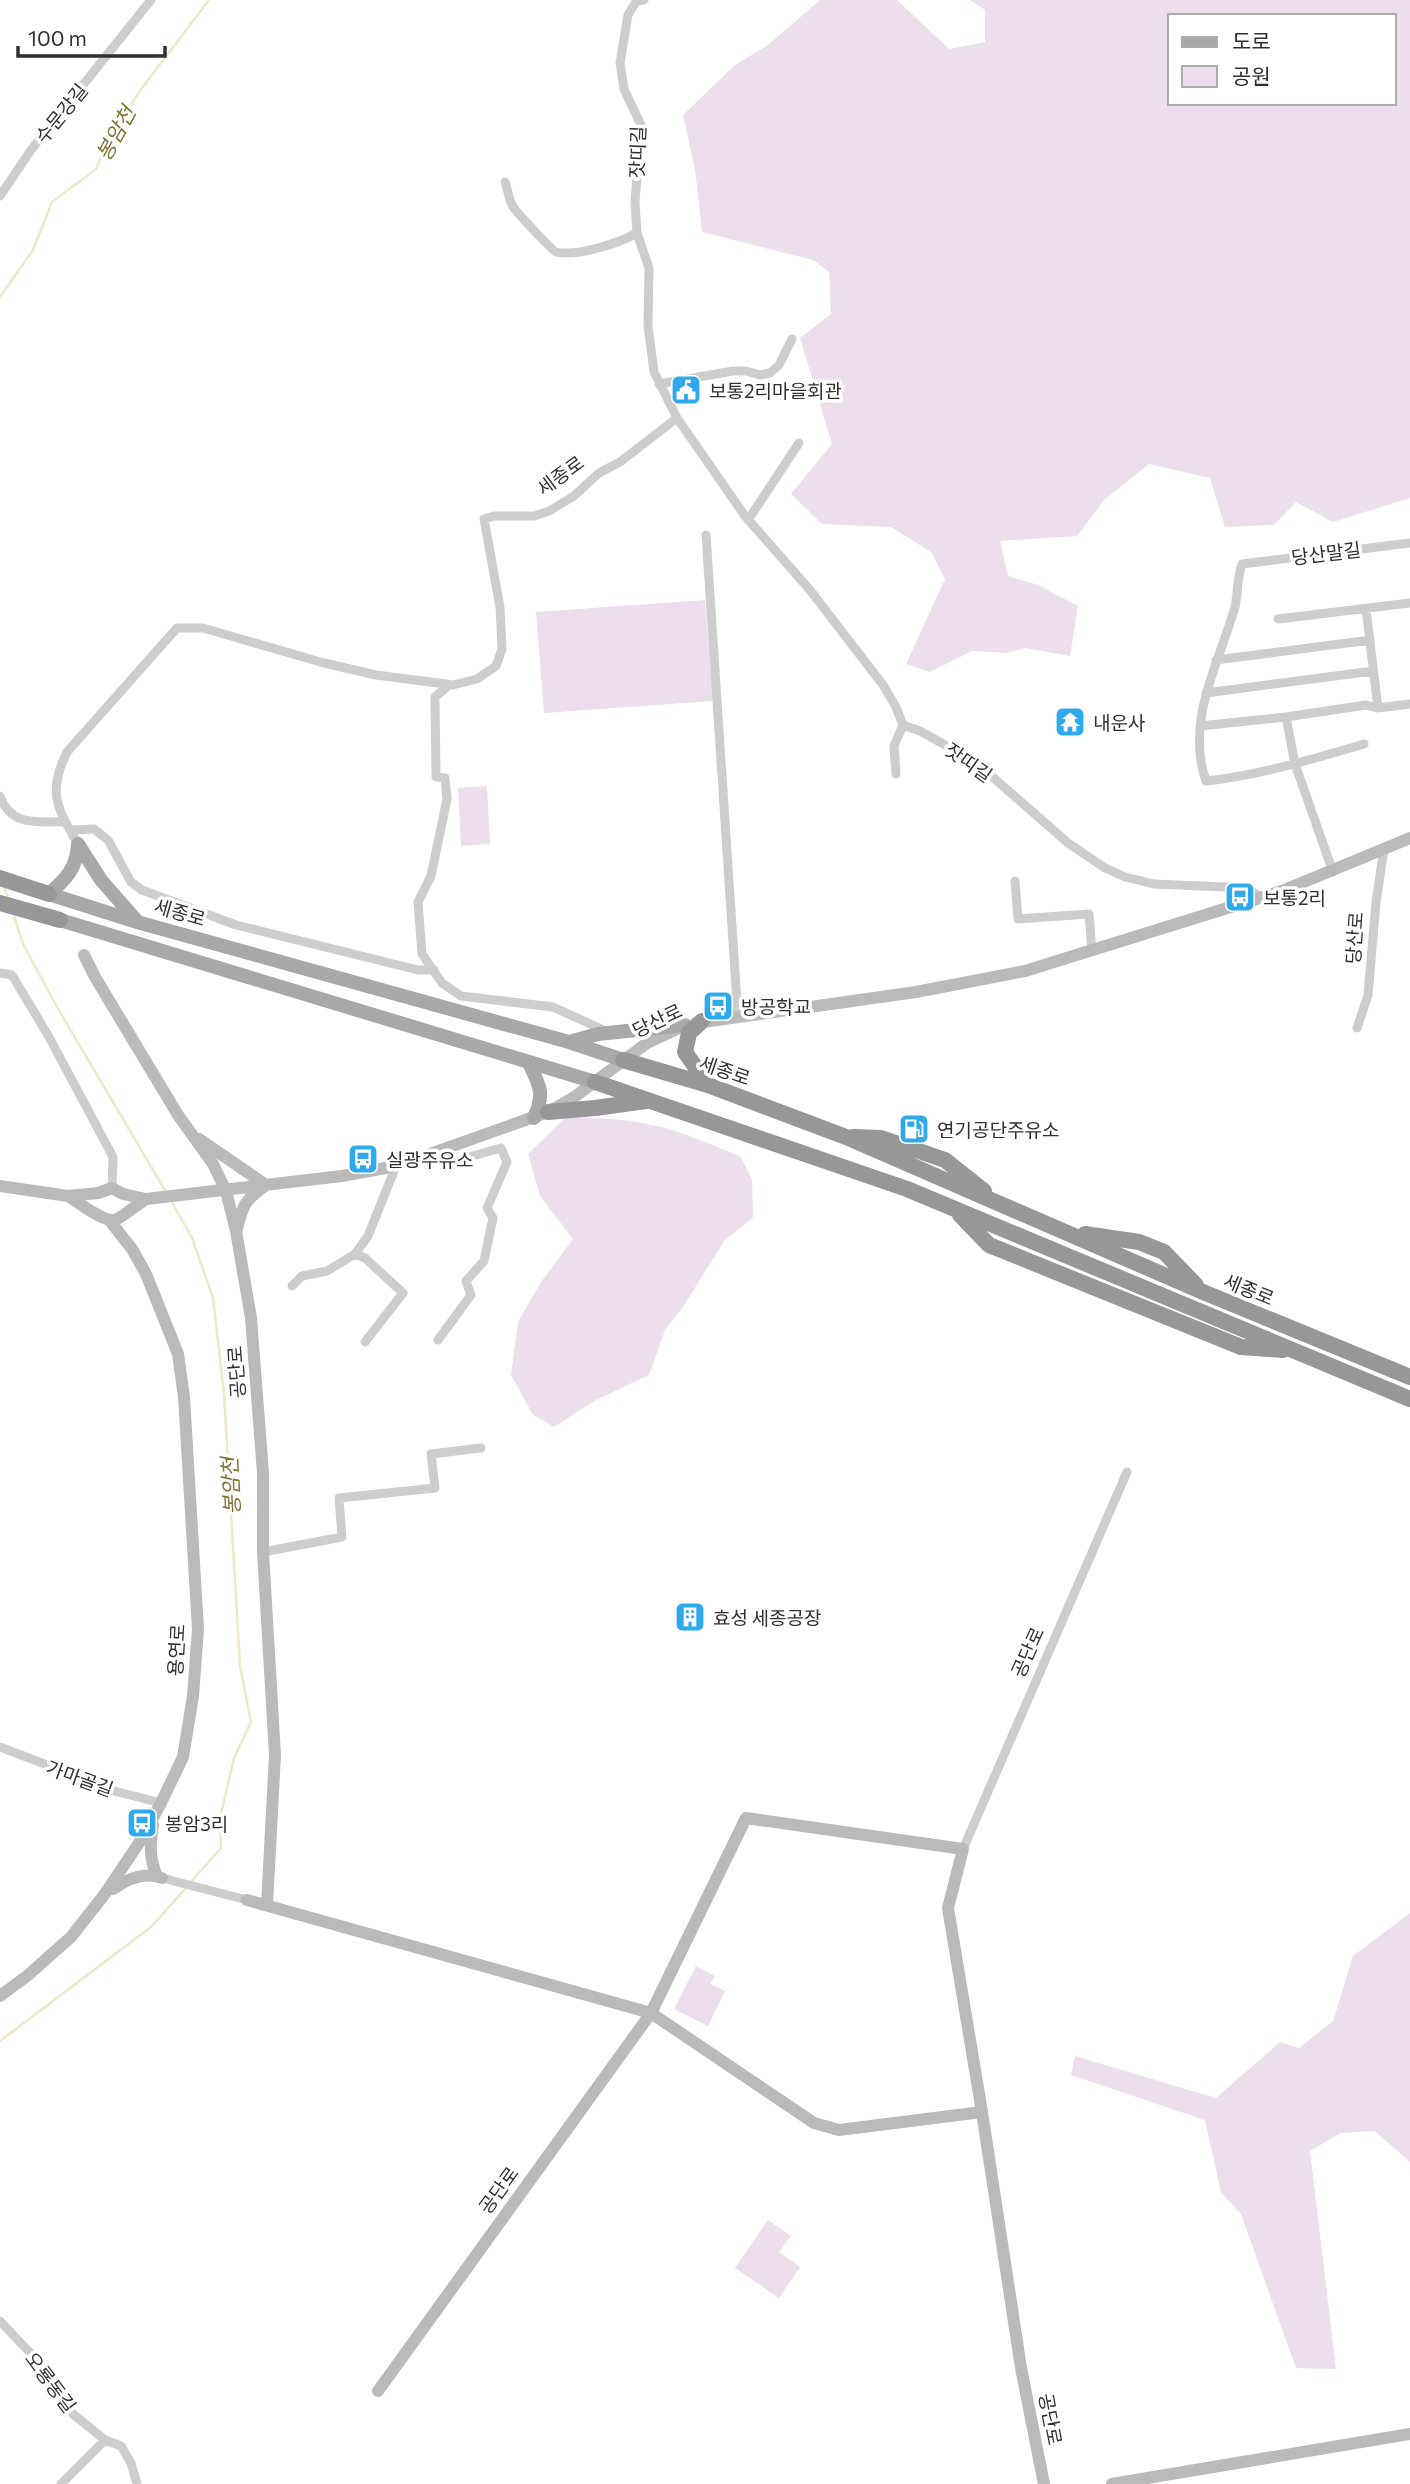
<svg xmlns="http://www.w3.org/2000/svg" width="1410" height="2484" viewBox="0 0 1410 2484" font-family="Commissioner,'Noto Sans KR',sans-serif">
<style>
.green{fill:#ecdeed;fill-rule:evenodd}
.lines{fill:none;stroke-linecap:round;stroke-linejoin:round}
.stream{stroke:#eee7c9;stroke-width:2.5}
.street{stroke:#cdcdcd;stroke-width:9}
.secondary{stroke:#bababa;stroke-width:12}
.primary{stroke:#a8a8a8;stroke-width:14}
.highway{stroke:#979797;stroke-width:16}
.labels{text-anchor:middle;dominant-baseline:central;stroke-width:7;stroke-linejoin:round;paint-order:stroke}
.street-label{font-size:19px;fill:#303030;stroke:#fff}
.poi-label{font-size:19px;fill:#303030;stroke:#fff;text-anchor:start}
.water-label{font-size:21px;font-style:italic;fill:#827434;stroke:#fff}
</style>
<rect width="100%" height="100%" fill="#fff"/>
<path class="green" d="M820,0H897L949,49L985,42V10L970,0H1410V498L1333,522L1296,502L1274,525L1225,527L1210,478L1149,464L1105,499L1077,536L1000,541L1008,576L1038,585L1078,606L1070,656L1025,648L1007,653L972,651L930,672L906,664L945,579L931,552L891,527L822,524L791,494L832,444L800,338L831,314L829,272L813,260L702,232L695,169L683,115L735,65L768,45ZM1170,16H1394V103H1170Z
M705,600L713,701L544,713L536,612Z
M487,786L490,844L461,846L458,788Z
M566,1117C594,1118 624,1118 652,1125C682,1131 711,1145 740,1156L752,1179L753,1217L724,1241L685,1304L665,1330L649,1375L594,1401L554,1427L533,1415L511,1375L518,1322L541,1282L573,1239L540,1196L528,1154Z
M1410,1913V2162L1375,2131L1341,2133L1310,2151L1336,2369L1296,2368L1241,2214L1221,2192L1205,2120L1071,2075L1075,2056L1216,2098L1280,2042L1299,2048L1333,2021L1353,1956Z
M696,1966L715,1976L710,1984L725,1991L708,2026L674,2009Z
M768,2220L791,2236L779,2252L800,2267L779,2298L735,2268Z"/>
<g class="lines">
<path class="stream" d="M0,297L33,250L52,202L96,169L109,138L142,88L209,0
M4,887L9,900
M13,913L23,944L57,1007L166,1192
M171,1201L192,1238L213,1298L224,1393L240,1666L251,1722L234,1758L220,1818L221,1848L190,1883
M0,2041L151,1927L186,1888"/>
<path class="street" d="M644,0L636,2L628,15L620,63L624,89L641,125L635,202L637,233L649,268L648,326L654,372L677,418L745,516L810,590L883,685L896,707L903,725L920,731L956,751L988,773L1068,843L1105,868L1125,877L1154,884L1248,888L1261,898
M505,182C508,190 509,202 514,208C518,214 552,250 556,252C576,257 620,243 637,233
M0,196L31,150L151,0
M659,384L733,371H746L760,375L770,373L779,365L792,339
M748,520L799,443
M706,535L738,1017
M1366,609L1378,708
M1278,619L1410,603
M1216,660L1370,640
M449,685L435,697L436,777L445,778L447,799L431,876L418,902L422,954L442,983L461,996L553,1007L608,1032
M1206,693L1373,671
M1286,717L1295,764L1333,872
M1200,726L1286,717L1366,705L1378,708L1410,704
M1364,744C1313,759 1260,775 1206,781C1185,721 1219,663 1235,607C1238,593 1237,578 1242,564L1410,543
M896,774L894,746L903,725
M0,796C11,827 36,821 65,822
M70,830L94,829L108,840L131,882L142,890L236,925L418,970H434
M78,844C57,808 47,793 67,752L177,628H203L324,663L376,675L453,685L477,679L496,666L502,649L500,607L484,519L494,516H534L549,511L574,496L599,473L620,462L677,418
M1015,881L1018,919L1089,914L1092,951
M0,973L12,975L49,1037L113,1157L112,1188
M1357,1028L1368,995L1376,902L1384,849
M427,1155L451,1162L501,1148L507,1162L487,1208L493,1218L484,1261L466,1281L471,1295L438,1340
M292,1286L302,1276L327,1271L355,1254
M365,1342L403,1293L365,1258L355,1254L368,1236L396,1166
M263,1552L342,1537L339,1498L435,1488L431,1454L481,1448
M0,1747L118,1792L161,1803
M963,1849L1127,1472
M162,1878L247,1900
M0,2321L34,2357L73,2414L105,2440L61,2484
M105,2440L121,2446L131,2463L137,2484"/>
<path class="secondary" d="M84,955L95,977L178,1115L213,1164L226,1191L236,1231L251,1318L263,1473V1552L275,1755L267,1905
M696,1023L916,992L1025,971L1282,891L1410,838
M199,1139L266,1185C245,1200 243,1204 237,1229
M0,1186L68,1196L98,1193L112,1188L123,1194L146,1199L342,1176L396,1166L548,1112L573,1098L647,1043L679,1028
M68,1196C80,1203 106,1225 117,1219C127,1214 136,1205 146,1199
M153,1825C150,1844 149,1858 157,1876
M113,1889C127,1879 144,1871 162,1878
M247,1900L651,2013L814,2123L839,2130L982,2112L1021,2368L1044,2484
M0,1996L27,1976L71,1937L104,1895L139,1843L161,1803L183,1757L193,1696L198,1629L184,1397L178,1354L146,1274L132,1249L110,1221
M378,2391L651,2013L746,1818L963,1849L948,1908L982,2112
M1112,2484L1410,2434"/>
<path class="primary" d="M49,894L137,922L569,1042L623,1060
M49,894C66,879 77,868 78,844L101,880L136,920
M60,920L595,1082
M569,1042L598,1034L685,1025
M529,1063C540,1086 545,1094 534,1118"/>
<path class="highway" d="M0,878L49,894
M0,903L60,920
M702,1021L689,1033L685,1052L708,1085
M623,1060L708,1085L846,1137L1203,1292L1410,1377
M595,1082L907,1189L1410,1399
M548,1112L595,1108L646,1101
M853,1137L881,1138L945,1160L984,1191
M960,1215L989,1245L1241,1347L1283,1350
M1085,1234L1139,1242L1164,1252L1196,1285"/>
</g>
<defs>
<g id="civic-square" transform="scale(1.575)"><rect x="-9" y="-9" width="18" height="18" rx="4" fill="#2da9ec" stroke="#fff"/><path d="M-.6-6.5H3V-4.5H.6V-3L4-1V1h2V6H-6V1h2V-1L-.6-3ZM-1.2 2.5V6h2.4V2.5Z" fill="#fff"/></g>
<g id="temple-square" transform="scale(1.575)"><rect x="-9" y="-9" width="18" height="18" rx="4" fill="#2da9ec" stroke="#fff"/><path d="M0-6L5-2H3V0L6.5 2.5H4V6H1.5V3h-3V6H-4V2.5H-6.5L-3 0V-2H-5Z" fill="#fff"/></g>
<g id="bus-square" transform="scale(1.575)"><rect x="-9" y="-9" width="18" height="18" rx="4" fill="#2da9ec" stroke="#fff"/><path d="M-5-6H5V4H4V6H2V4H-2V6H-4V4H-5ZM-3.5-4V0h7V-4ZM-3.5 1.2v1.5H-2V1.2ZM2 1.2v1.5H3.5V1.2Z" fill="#fff"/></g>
<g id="fuel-square" transform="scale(1.575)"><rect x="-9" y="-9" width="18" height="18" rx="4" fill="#2da9ec" stroke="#fff"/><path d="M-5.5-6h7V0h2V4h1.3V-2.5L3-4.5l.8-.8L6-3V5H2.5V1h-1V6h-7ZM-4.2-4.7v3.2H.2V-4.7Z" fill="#fff"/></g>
<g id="building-square" transform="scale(1.575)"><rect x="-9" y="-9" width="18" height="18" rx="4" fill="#2da9ec" stroke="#fff"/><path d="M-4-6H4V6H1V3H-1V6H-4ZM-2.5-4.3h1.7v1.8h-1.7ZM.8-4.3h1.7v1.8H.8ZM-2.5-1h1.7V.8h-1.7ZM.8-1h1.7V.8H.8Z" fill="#fff"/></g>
</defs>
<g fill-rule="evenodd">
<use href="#civic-square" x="686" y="390"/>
<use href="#temple-square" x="1070" y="722"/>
<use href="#bus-square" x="1240" y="897"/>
<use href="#bus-square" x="718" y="1006"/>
<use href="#fuel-square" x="914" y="1129"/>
<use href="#bus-square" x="363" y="1159"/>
<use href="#building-square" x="690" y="1617"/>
<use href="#bus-square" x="142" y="1823"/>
</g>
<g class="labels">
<g class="street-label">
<text transform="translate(61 113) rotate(-51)">수문강길</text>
<text transform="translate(637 152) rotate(-88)">잣띠길</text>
<text transform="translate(560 475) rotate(-36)">세종로</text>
<text transform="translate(1326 553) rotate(-7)">당산말길</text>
<text transform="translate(969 762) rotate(35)">잣띠길</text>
<text transform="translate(180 912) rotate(16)">세종로</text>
<text transform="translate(1354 938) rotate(-86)">당산로</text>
<text transform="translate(657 1020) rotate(-25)">당산로</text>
<text transform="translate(725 1070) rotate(19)">세종로</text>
<text transform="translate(1249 1289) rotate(22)">세종로</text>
<text transform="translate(236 1372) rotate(-94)">공단로</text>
<text transform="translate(176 1650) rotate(-87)">용연로</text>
<text transform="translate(1027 1652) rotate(-66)">공단로</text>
<text transform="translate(80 1778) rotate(20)">가마골길</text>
<text transform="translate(498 2190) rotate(-54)">공단로</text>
<text transform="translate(51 2382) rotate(53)">오룡동길</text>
<text transform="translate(1051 2419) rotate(79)">공단로</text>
</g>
<g class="poi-label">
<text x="709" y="390">보통2리마을회관</text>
<text x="1093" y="722">내운사</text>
<text x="1263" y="897">보통2리</text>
<text x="741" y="1006">방공학교</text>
<text x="937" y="1129">연기공단주유소</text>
<text x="386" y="1159">실광주유소</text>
<text x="713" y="1617">효성 세종공장</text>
<text x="165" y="1823">봉암3리</text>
</g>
<g class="water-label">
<text transform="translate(115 133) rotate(-61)">봉암천</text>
<text transform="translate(230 1486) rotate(-93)">봉암천</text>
</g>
</g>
<rect x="1168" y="14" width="228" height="91" fill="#ffffff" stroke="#acacac" stroke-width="2"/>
<rect x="1182" y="37" width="35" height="10" fill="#a8a8a8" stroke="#acacac" stroke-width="2"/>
<text x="1232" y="49" font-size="21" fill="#303030">도로</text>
<rect x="1182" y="66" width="35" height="21" fill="#ecdeed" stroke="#acacac" stroke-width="2"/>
<text x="1232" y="84" font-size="21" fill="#303030">공원</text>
<path d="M18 46v10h147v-10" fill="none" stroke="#303030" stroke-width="3.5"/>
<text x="28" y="46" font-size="21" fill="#303030" stroke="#ffffff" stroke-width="5" paint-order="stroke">100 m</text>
</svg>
